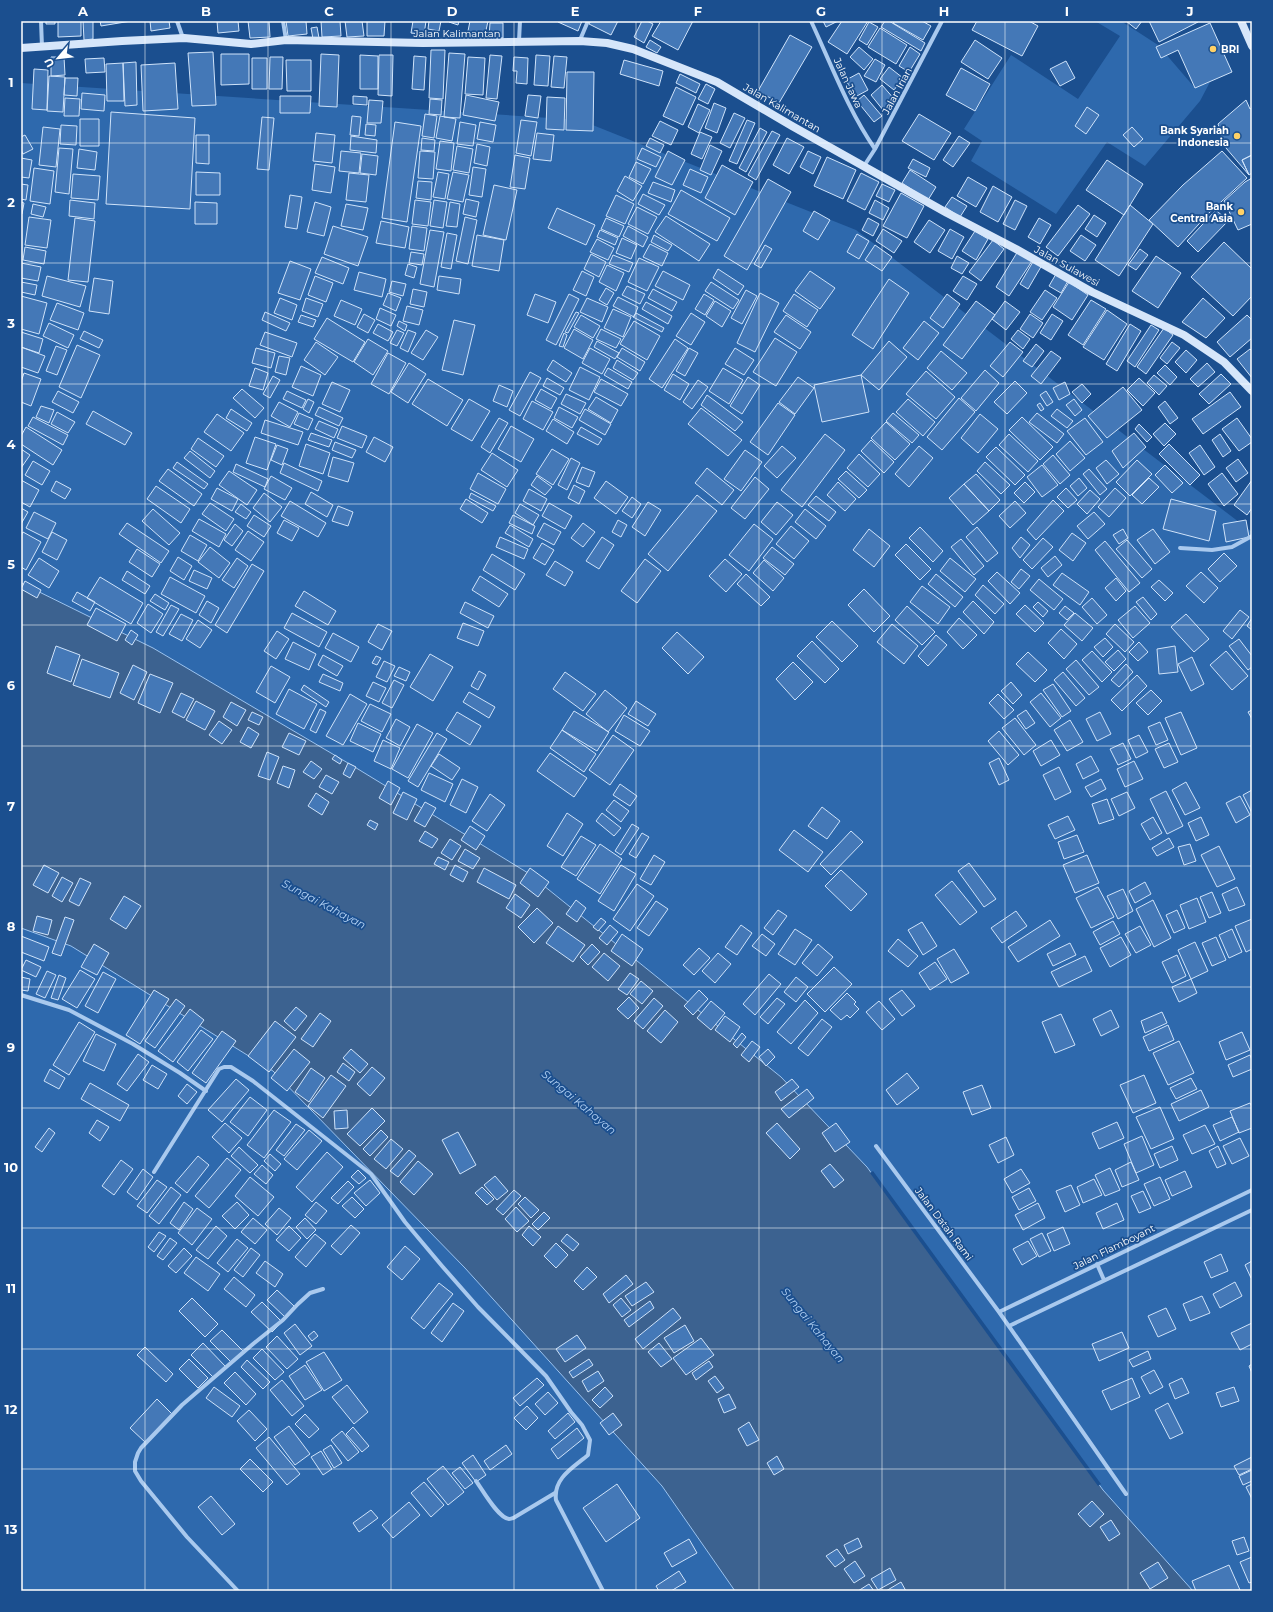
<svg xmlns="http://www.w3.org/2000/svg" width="1273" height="1612" viewBox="0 0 1273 1612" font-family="Montserrat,sans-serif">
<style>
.green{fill:#2e69ad}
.water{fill:#3c6290;stroke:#9cc4f0}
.pier{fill:#1b4f8f}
.building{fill:#4478b7;stroke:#cfe3fa}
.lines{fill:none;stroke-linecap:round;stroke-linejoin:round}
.street{stroke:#a9c9ee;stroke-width:4}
.secondary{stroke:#d6e6fa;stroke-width:8}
.grid{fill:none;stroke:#fff;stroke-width:1;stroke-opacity:0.55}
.poi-dot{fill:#ffd166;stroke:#1b4f8f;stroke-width:1.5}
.labels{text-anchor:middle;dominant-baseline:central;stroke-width:3.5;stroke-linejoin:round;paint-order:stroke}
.street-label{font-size:10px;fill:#fff;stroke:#1b4f8f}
.poi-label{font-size:10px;font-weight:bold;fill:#fff;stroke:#1b4f8f;text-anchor:end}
.water-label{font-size:11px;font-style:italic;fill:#b5d3f5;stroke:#1b4f8f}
.neatline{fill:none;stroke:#fff;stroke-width:1.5}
.grid-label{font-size:13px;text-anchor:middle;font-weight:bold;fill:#fff}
</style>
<rect width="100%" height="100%" fill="#1b4f8f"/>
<path class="green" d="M1095,21H1121L1158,45L1195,88L1210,82L1200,101L1145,166L1107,142L1056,214L971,161L982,141L964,129L1011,55L1078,99L1120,36Z
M21,83L580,120L856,230L1252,532V1591H1193L1181,1579L1103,1490L867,1167L781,1077L528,873L353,766L153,648L21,583Z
M21,928L71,946L273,1071L465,1268L662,1486L735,1591H21Z"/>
<path class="water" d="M21,583L153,648L353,766L528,873L781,1077L867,1167L1103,1490L1193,1591H735L662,1486L465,1268L273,1071L71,946L21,928Z"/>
<path class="pier" d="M873,1171L1101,1484L1098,1486L870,1173Z"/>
<path class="building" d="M46,21H55V24H46Z
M58,21H81V36L58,37Z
M83,21H93V39L84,40Z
M100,21H131L101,26Z
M150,21H169L170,28L151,31Z
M217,21H238L239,31L218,33Z
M248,21H269L270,37L250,38Z
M286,21H306L307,34L288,36Z
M321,21H340L341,36L322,37Z
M345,21H362L364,36L347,37Z
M367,21H385L384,36H367Z
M413,21H426L424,35L411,33Z
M429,21H441L439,31L428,29Z
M449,21H459L458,25L449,22Z
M470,21H488L485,35L468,31Z
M559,21H582L578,31L558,22Z
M591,21H618L611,35L589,24Z
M642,21H647L653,24L644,43L634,37Z
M661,21H693L678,50L652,36Z
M823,21H838L826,27Z
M842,21H868L847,54L828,42Z
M885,21H889L925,43L921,51L881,27Z
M894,21H922L931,26L923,40L893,23Z
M977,21H1029L1038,26L1022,56L972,30Z
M1126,21H1142L1136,29Z
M1149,21H1198V22L1159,42Z
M869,22L878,27L867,45L859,40Z
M490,23H503V38L489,37Z
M1210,23L1232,72L1195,88L1178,50L1161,58L1156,47Z
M317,27L319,38L313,39L311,28Z
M880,28L907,45L896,64L868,47Z
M790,35L812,47L779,103L758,91Z
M650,40L661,47L657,53L646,47Z
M975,40L1002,58L988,79L961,62Z
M859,47L873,59L864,70L850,57Z
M910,47L920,54L909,72L899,66Z
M431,50H445L443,99L429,98Z
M213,52L216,105L192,106L188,53Z
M449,53L465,54L460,118L444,117Z
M221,54H249V84L221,85Z
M321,54L339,55L337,107L319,106Z
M360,55L378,56V89H360Z
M379,55H393L392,96L378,95Z
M490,55L502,56L497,99L486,98Z
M536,55L550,56L548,86L534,85Z
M414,56L426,57L424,90L412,89Z
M554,56L567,57L564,88L551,87Z
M51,57H64L65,75L51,76Z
M270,57H283L282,89H269Z
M468,57L485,58L483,95L465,94Z
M514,57L528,58L527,84L516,83L517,71H513Z
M104,58L105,72L86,73L85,59Z
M252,58H267V89H252Z
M875,59L885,65L876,82L864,76Z
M286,60H311V91H287Z
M624,60L663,71L659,86L620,74Z
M1066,61L1075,78L1060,86L1050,69Z
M136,62L137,105L125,106L123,63Z
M123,63L124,101H107L106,64Z
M175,63L178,109L143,111L141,65Z
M889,67L903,78L894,90L880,79Z
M961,68L990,84L975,111L946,95Z
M34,69L48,70L47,110L32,109Z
M567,72H594L593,131L566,130Z
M859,73L868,90L855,97L846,80Z
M680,74L700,84L696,93L676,83Z
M49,76L65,77L63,112L47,111Z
M65,78H78L77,96L64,95Z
M706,84L715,89L708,104L698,99Z
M882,85L895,100L883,110L871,95Z
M676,87L696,97L683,125L663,116Z
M82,93L105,95L104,111L81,109Z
M466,95L499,102L495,121L463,115Z
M528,95L541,96L538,118L525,116Z
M864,95L882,116L874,122L857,101Z
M280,96H311L310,113H280Z
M353,96L367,97V105L353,104Z
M547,97L565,98L564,130L546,129Z
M65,98L80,99L79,116H64Z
M430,99L442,100L441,115L429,114Z
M369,100L383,101L381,123H367Z
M1246,100L1250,109L1252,108V155L1242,160L1249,175L1226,148L1218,124Z
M714,103L726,108L717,133L705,128Z
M698,104L710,110L699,133L688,127Z
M1087,107L1099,115L1086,134L1075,126Z
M111,112L195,118L190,209L106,204Z
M734,113L745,118L730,148L720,143Z
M425,114L437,116L434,138L422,136Z
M919,114L951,133L934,160L902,141Z
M352,116L361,117L359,136L350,135Z
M440,116L456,119L452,141L436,138Z
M262,117L274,118L269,170L257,169Z
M80,119H99V146H80Z
M521,120L537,122L531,156L516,153Z
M747,120L755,123L737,164L729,161Z
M660,121L678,130L671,145L652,136Z
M395,122L421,126L407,222L382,218Z
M460,122L476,125L473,146L457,144Z
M480,122L496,125L493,142L477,139Z
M366,124L376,125L375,136L365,135Z
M61,125L77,126L76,145L60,144Z
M43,127L60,129L56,167L39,165Z
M1132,127L1143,139L1134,147L1123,135Z
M760,128L767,132L746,172L739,168Z
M772,131L780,135L756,180L748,175Z
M700,132L712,137L702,159L691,154Z
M316,133L335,135L332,163L313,161Z
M537,133L554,135L551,161L533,159Z
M25,135L33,149L23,154L21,150V137Z
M196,135H209V164L196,163Z
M351,136L377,140L376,153L350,150Z
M959,136L970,143L953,167L943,160Z
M422,138L435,140L434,151L421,150Z
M650,138L664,145L660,153L646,146Z
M787,138L804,147L789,174L773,165Z
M440,141L454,143L451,171L436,169Z
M477,144L490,147L487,166L474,163Z
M710,145L722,151L711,175L700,170Z
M457,146L473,149L469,173L453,170Z
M59,148L73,149L69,194L55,192Z
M642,148L661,157L656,167L637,159Z
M79,149L97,152L95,170L77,168Z
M341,151L361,153L359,173L339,171Z
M420,151L435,152L433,179L418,178Z
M668,151L685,160L672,185L655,177Z
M808,151L821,157L813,174L800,167Z
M1222,151L1247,178L1209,213L1178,247L1149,220L1183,185Z
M362,154L378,156L376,175L360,173Z
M515,155L530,158L525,189L510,187Z
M1252,155V173L1249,175L1242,160Z
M827,157L856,170L843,199L814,186Z
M21,158L32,160L29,178L21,177Z
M913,159L930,168L926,177L908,168Z
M1107,160L1143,184L1124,215L1086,190Z
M636,162L651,169L643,184L629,177Z
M315,164L335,167L331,193L312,190Z
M722,165L753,182L735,215L705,198Z
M473,167L486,169L482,197L469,195Z
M34,168L54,171L50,204L30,201Z
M690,169L708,177L701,193L683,185Z
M910,170L936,187L928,200L902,183Z
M196,172L220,173V195H196Z
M438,172L449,174L445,199L433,197Z
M453,172L469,175L463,202L447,199Z
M349,173L369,175L366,202L346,200Z
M861,173L879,182L865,210L847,201Z
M73,174L100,176L98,200L71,198Z
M625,176L642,186L633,201L617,191Z
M968,177L987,188L976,207L957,196Z
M1252,178V224L1238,230L1224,201L1245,182Z
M768,179L791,192L747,270L724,256Z
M418,181L432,182L431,200L416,198Z
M653,182L675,190L671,202L648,193Z
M21,184L28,185L26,200L21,199Z
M882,184L895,190L889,202L876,196Z
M494,185L517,190L506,240L483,235Z
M993,186L1012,197L998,222L980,212Z
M681,190L730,218L717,241L668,214Z
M901,193L924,206L907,238L883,226Z
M643,194L665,205L659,215L638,204Z
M290,195L302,197L297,229L285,227Z
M616,195L634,204L625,224L606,216Z
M952,197L967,206L960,217L945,207Z
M466,199L479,202L476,217L463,214Z
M70,200L95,203L94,219L69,216Z
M415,200L431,202L428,226L412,224Z
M434,200L447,202L443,228L430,226Z
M875,200L889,208L883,220L869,213Z
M1015,200L1027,206L1015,230L1003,224Z
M21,202L24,203L22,214L21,213Z
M195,202L217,203V224H195Z
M315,202L331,207L324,236L307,232Z
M450,202L460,204L457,227L446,226Z
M33,204L46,207L43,217L31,214Z
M346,204L368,208L363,230L341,226Z
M1078,205L1090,214L1058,256L1046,247Z
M1130,205L1153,224L1119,276L1095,260Z
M637,207L657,217L648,234L628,224Z
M557,208L595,225L586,245L548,228Z
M1216,210L1228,221L1198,252L1187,241Z
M814,211L830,220L818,240L803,231Z
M1094,215L1106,223L1097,237L1085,229Z
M666,216L710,244L699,261L655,232Z
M29,217L51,220L47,248L25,245Z
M465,217L477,220L468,264L456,261Z
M75,218L95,221L88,282L68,280Z
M606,218L624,226L619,237L601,229Z
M868,218L879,224L873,236L862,230Z
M1039,218L1051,225L1040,244L1028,237Z
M929,220L945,230L930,253L914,242Z
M381,221L409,227L405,248L376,243Z
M333,226L368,237L358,266L324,254Z
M412,226L427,228L424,251L409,249Z
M628,226L648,237L643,247L623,236Z
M883,229L902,241L894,253L876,241Z
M950,229L964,237L952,259L938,251Z
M430,230L444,232L434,287L420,284Z
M600,230L618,238L615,245L597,237Z
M975,231L988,239L976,260L962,251Z
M447,233L457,235L451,269L441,267Z
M857,234L869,241L859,259L847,252Z
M477,235L504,240L499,271L472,266Z
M654,235L672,245L668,251L651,242Z
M1081,235L1096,245L1085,261L1070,251Z
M622,238L637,245L631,259L616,253Z
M597,239L614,248L608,260L590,252Z
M993,240L1004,249L981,281L969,272Z
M1224,242L1252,269V296L1233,316L1191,277Z
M650,244L668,253L662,266L643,257Z
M765,245L772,249L761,268L754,264Z
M875,245L892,257L882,271L865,260Z
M25,247L46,251L44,264L23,260Z
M1140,249L1148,255L1136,270L1128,265Z
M1018,251L1032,261L1009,296L996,287Z
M411,252L424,254L422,265L409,263Z
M591,254L606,262L599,277L584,269Z
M613,255L633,263L629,272L609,264Z
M957,256L969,263L962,274L951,268Z
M1156,256L1181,273L1158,308L1132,291Z
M322,257L349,268L343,284L315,273Z
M639,258L659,267L647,291L628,282Z
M1034,260L1042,265L1028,289L1020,284Z
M290,261L311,269L300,300L278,293Z
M21,263L41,267L38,281L21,278Z
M408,264L417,267L414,278L405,275Z
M607,265L624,273L616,291L599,282Z
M718,269L744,286L738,295L713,278Z
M582,271L594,277L586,296L573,290Z
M663,271L690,285L683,300L655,286Z
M810,271L835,288L820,309L795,291Z
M359,272L386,279L382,297L354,290Z
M1056,274L1068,281L1061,293L1049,286Z
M47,276L86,286L80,307L42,296Z
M315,276L333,283L326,302L308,295Z
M439,276L461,279L459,294L437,290Z
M963,276L977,284L967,300L953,291Z
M94,278L113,281L109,314L89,311Z
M889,279L909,293L873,349L852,335Z
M392,281L406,284L403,296L389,292Z
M21,282L37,285L35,295L21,292Z
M711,282L739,300L733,309L705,291Z
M1069,282L1088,295L1072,320L1053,307Z
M627,286L645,294L640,304L622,295Z
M606,288L614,293L607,305L599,300Z
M413,289L427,292L424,307L410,304Z
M653,289L677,302L672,311L648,298Z
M746,290L757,296L742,324L731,318Z
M1045,290L1057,298L1042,320L1030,312Z
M388,293L401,298L396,311L383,305Z
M760,293L779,303L755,352L737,343Z
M535,294L556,302L548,323L527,315Z
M569,294L579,299L556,345L546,340Z
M704,294L714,300L705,315L695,309Z
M794,294L818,310L807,327L783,311Z
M947,294L960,304L943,328L930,318Z
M21,296L47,303L39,334L21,329Z
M618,297L638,307L634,317L613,306Z
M280,298L297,305L292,320L274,313Z
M306,298L323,304L318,317L302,311Z
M587,298L608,307L602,322L580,312Z
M1203,298L1225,318L1206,338L1182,322Z
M341,300L362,309L355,325L334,316Z
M1091,300L1106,309L1083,345L1068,335Z
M715,301L731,311L722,327L706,316Z
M976,301L995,315L962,359L943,345Z
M1005,301L1020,312L1006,330L992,319Z
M646,302L672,316L668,324L642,309Z
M57,303L84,313L78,330L50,320Z
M407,306L423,310L419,325L403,321Z
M380,308L396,315L391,326L376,319Z
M613,309L631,317L623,337L604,328Z
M1107,310L1127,324L1104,360L1083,347Z
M265,312L290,323L286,331L262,320Z
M576,312L579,313L568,333L565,332Z
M636,313L664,328L662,332L633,317Z
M691,313L705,322L691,345L676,336Z
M364,314L375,320L368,333L357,327Z
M1030,314L1043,323L1033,338L1020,329Z
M1052,314L1063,321L1051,340L1040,333Z
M301,315L316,320L313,327L298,322Z
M581,315L600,326L593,338L574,327Z
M786,315L811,332L800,349L774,332Z
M1247,315L1252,320V338L1230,357L1217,342Z
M327,318L365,342L353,362L314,339Z
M454,320L475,325L463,375L442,370Z
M399,321L407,325L405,331L397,326Z
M634,321L660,336L647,360L620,344Z
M924,321L939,333L918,360L903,348Z
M49,323L74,335L68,348L43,336Z
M378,324L393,332L388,341L373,333Z
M1130,324L1141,331L1117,371L1106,364Z
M1151,325L1159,330L1135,367L1127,361Z
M1164,328L1173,335L1146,374L1137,367Z
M574,329L593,340L583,359L564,348Z
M601,329L621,339L616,348L596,339Z
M397,330L404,333L397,346L390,343Z
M408,330L416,333L408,352L400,348Z
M426,330L438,337L423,360L411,353Z
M1018,330L1030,339L1023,349L1011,339Z
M84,331L103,340L99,348L80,339Z
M21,332L43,339L39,353L21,347Z
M265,332L297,343L292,357L260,345Z
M564,333L567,335L563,347L559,346Z
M775,338L797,352L776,386L753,372Z
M368,339L388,351L373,375L354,362Z
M675,339L688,348L662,388L649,379Z
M597,341L619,353L615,359L594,347Z
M889,341L907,357L879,390L861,375Z
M316,342L338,357L325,375L304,360Z
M1010,342L1023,352L1003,377L990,366Z
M1172,342L1180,348L1167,364L1160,358Z
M1036,344L1044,351L1032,367L1023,361Z
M77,345L100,355L81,398L59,387Z
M56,346L67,350L57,375L46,371Z
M21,347L45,356L38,373L21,367Z
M256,348L275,353L271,368L252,363Z
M590,348L610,359L602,374L582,363Z
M622,348L645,362L640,371L617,357Z
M689,348L698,353L685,376L676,371Z
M735,348L754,360L744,375L725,364Z
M1250,349L1252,351V378L1237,359Z
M1186,350L1197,360L1186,373L1175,362Z
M941,351L967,373L952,390L927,368Z
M1051,351L1061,358L1041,384L1031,376Z
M388,353L406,363L389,394L371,384Z
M279,356L290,358L286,375L275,372Z
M553,360L572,373L566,382L547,370Z
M617,360L638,373L633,380L613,368Z
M409,363L426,374L408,403L391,392Z
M1207,363L1215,372L1198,387L1190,379Z
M1165,365L1177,377L1170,385L1157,373Z
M301,366L321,375L313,396L292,387Z
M580,367L600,377L589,400L569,390Z
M255,368L268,373L263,390L249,386Z
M608,368L632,382L628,389L604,375Z
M723,368L743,380L729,404L709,391Z
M985,370L999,383L976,411L961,398Z
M926,371L955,397L936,419L906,394Z
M530,372L541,378L520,416L509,410Z
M24,373L41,379L31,406L21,402V382Z
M673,374L689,384L680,400L664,390Z
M1221,374L1231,384L1209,404L1199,394Z
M861,375L869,412L822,422L814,385Z
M1154,375L1167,386L1159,395L1147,383Z
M273,376L280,380L270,398L263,394Z
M748,377L760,385L742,414L730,406Z
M798,377L814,388L795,414L779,402Z
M547,378L564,388L560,395L543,386Z
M1139,378L1155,393L1143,406L1127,390Z
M428,379L463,400L447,426L412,404Z
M601,379L628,394L621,406L594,392Z
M698,380L708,387L692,409L683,402Z
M1015,381L1027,393L1007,414L994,402Z
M332,382L350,390L340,412L322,404Z
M1065,382L1070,394L1059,400L1053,388Z
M1082,384L1091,394L1082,403L1072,392Z
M499,385L513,391L507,407L493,401Z
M1123,387L1142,410L1107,438L1088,416Z
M242,389L264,408L255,418L233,398Z
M541,389L557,398L551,409L535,400Z
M58,391L79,402L73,413L52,402Z
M287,391L306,400L302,408L283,399Z
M1046,391L1053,402L1047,406L1040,395Z
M1230,392L1241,407L1203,434L1192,419Z
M566,394L586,403L580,414L561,404Z
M707,395L743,422L735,431L701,405Z
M596,397L618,410L611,423L588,409Z
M959,398L975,412L942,450L927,437Z
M308,399L314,402L309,413L303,409Z
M469,399L490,411L472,441L451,429Z
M908,399L935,422L923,436L896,412Z
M1074,399L1082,410L1075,416L1066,405Z
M532,401L553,412L543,430L523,419Z
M1165,401L1178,418L1170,424L1158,407Z
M279,402L298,412L290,427L271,416Z
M778,403L795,415L768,455L750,442Z
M1040,403L1044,409L1041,411L1037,405Z
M41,406L54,410L49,423L36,417Z
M319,407L343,418L339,426L315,415Z
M559,407L578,417L572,428L554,418Z
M701,408L742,440L728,456L688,424Z
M231,409L252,423L247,431L226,418Z
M585,409L611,424L605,435L579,420Z
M1057,409L1073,421L1067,428L1051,416Z
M93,411L132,433L125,445L86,424Z
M57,412L75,422L68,433L51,424Z
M299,413L313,419L308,430L294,424Z
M893,413L919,435L912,443L886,421Z
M1037,413L1064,434L1057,443L1029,422Z
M217,414L244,433L231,451L204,432Z
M980,414L998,429L978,453L961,438Z
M33,417L68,435L63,445L28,426Z
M1022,417L1053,447L1040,460L1009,430Z
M499,418L508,423L490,453L481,447Z
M1085,418L1103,442L1086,455L1067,431Z
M1237,418L1252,439V442L1239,451L1222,429Z
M553,419L574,432L567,444L546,431Z
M265,420L303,432L298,445L261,433Z
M319,421L338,429L334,438L315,429Z
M886,422L910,444L895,460L871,438Z
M1165,423L1176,434L1164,446L1153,434Z
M1139,424L1152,437L1147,442L1135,429Z
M342,426L367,436L362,448L337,438Z
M511,426L534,439L521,462L498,449Z
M26,427L62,450L53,465L21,444V436Z
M581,427L602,439L598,445L577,434Z
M311,433L332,440L329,447L308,440Z
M1134,433L1146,447L1123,468L1112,451Z
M825,434L845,450L802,507L781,490Z
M1009,434L1038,461L1028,472L999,445Z
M1220,434L1231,451L1223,457L1212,440Z
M255,437L276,444L267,470L246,463Z
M374,437L393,447L385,462L366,452Z
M198,438L224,456L216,467L191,449Z
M871,440L894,462L884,473L861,451Z
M1070,441L1085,458L1070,471L1056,454Z
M335,442L356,450L352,458L332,450Z
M306,444L330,453L323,474L299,466Z
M1169,444L1200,475L1190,485L1159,454Z
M277,445L288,449L282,465L271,460Z
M1200,445L1215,467L1204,475L1189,453Z
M782,446L796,458L777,478L764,466Z
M919,446L933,458L909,487L895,474Z
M996,447L1025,475L1015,485L986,457Z
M21,449L30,455L21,468Z
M552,449L569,459L553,485L536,474Z
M745,450L762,462L741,491L724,479Z
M190,451L215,471L210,478L184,458Z
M492,453L518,470L507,487L481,470Z
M859,454L880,474L868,487L847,468Z
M1053,455L1070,475L1060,484L1043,464Z
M333,457L354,463L348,482L328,476Z
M571,458L580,463L567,490L558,485Z
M1238,459L1248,473L1236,482L1226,468Z
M1106,460L1119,474L1107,484L1096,468Z
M1137,460L1152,474L1130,496L1116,482Z
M33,461L50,471L42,485L25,475Z
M177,462L208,484L204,489L173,468Z
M985,462L1010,485L1001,494L977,471Z
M284,463L322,481L318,491L280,473Z
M236,464L268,479L265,487L233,472Z
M1042,465L1058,485L1042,497L1027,477Z
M1165,465L1183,483L1172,493L1155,475Z
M582,467L595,472L589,487L576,482Z
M707,468L734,490L722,505L695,483Z
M168,469L202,494L194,506L159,481Z
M1089,469L1107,489L1100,495L1083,474Z
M229,471L257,490L247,505L219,485Z
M846,471L867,490L859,498L838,479Z
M478,473L506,489L498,504L470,489Z
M1222,473L1238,494L1224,506L1208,484Z
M976,474L1000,500L989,511L964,484Z
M271,476L292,488L285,500L264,489Z
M537,476L552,487L545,495L531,485Z
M755,477L769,489L745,519L731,508Z
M1079,478L1087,488L1078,496L1070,486Z
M1149,478L1159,487L1142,504L1132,495Z
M21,480L39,490L30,507L21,502Z
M1252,480V508L1247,515L1234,505Z
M56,481L71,489L65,499L51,491Z
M606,481L628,497L616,514L594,498Z
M838,482L856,499L845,511L827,495Z
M1025,482L1035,492L1024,503L1014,493Z
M964,484L989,511L973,525L949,498Z
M574,485L585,491L579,504L568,498Z
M156,486L190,509L181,523L147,499Z
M217,488L238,499L232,511L211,499Z
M1066,488L1077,500L1068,508L1057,497Z
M1115,488L1126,498L1109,517L1098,507Z
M529,489L547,499L541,511L523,501Z
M1090,490L1100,499L1087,514L1077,504Z
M311,492L333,505L327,517L305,504Z
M264,493L282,507L270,522L253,508Z
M471,493L496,506L493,511L469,498Z
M697,495L717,511L668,571L648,554Z
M816,496L836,512L829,521L808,505Z
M632,497L641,504L632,518L622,511Z
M466,499L488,513L482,523L460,509Z
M1171,499L1216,511L1209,541L1163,529Z
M1053,500L1064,511L1036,540L1027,530Z
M290,501L326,523L318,537L281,516Z
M1015,501L1026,513L1010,528L999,516Z
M648,502L661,510L645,536L632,527Z
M777,502L793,515L776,535L761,522Z
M210,503L234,519L226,531L202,514Z
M549,503L572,516L565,529L542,516Z
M241,504L251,512L246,519L235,512Z
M520,504L539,515L533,525L515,513Z
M338,506L353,512L348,526L332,521Z
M21,508L28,512L21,524Z
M153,509L180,533L169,545L142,521Z
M805,509L826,526L816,539L795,522Z
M34,512L56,523L48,539L26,528Z
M1094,512L1105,524L1088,539L1077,526Z
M254,515L271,526L264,537L247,526Z
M513,515L535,526L532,534L509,523Z
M199,519L226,534L219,547L192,531Z
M284,520L299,528L292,541L277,533Z
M618,520L627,525L621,537L612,532Z
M1246,520L1249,537L1226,542L1223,524Z
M127,523L169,551L161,563L119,534Z
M544,523L561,532L554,545L537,536Z
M583,523L595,532L583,547L571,538Z
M235,524L243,531L232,546L224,540Z
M754,524L773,539L749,571L729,555Z
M510,525L533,539L529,547L505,533Z
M791,526L809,541L794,559L776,544Z
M920,527L943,551L933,562L909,538Z
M977,527L998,553L987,562L966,537Z
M869,529L890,546L874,567L853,550Z
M1123,529L1128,538L1119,544L1113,535Z
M1153,529L1170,552L1155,564L1137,540Z
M248,531L264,542L251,561L235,550Z
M23,532L41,542L26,570L21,567V536Z
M52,532L67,540L57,560L42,552Z
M1072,533L1086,543L1073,561L1059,550Z
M190,535L207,545L198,561L181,551Z
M500,537L528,549L524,559L496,547Z
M602,537L614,545L599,569L586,561Z
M1021,537L1030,545L1020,558L1012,548Z
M1043,538L1053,547L1032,569L1023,560Z
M961,539L984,566L974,575L951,547Z
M1127,540L1152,569L1142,578L1116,549Z
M1105,541L1140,583L1129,592L1095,550Z
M542,543L554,550L545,565L533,558Z
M906,544L931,569L920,580L895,555Z
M210,547L230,563L219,578L198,562Z
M772,547L794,564L785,575L763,558Z
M137,549L160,564L152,577L129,562Z
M1224,553L1237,566L1220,582L1208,569Z
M492,554L525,574L515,590L483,570Z
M1055,556L1062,565L1048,577L1041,568Z
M178,557L192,566L184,580L170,571Z
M39,558L59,571L49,588L28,575Z
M237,558L248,566L234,588L222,580Z
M950,558L976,579L965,592L940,571Z
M645,559L661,571L637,603L621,591Z
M725,559L742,574L726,592L709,576Z
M764,560L784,578L773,591L753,573Z
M555,561L573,572L565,586L546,575Z
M252,564L264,571L227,633L215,625Z
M1021,569L1030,576L1019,589L1011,582Z
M194,570L212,578L207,589L189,581Z
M127,571L150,586L145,594L122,580Z
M997,572L1020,593L1010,604L988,581Z
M1201,572L1218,588L1204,603L1186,586Z
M1062,573L1089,592L1080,605L1053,585Z
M746,574L770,597L761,606L737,584Z
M936,574L963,597L955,607L928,584Z
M480,576L508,594L499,607L472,590Z
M100,577L143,603L131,624L87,598Z
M170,577L205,596L196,613L161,594Z
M1116,578L1126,591L1116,601L1105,588Z
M1039,579L1063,599L1054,610L1030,590Z
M1159,580L1173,593L1165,601L1151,587Z
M25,581L41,590L37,598L21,589Z
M983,585L1004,604L995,614L975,595Z
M922,586L950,607L938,624L910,602Z
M864,589L890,616L874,632L848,605Z
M304,591L336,611L328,625L295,606Z
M77,592L95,602L90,611L72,601Z
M155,594L169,603L165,610L150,601Z
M1143,597L1157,614L1151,620L1136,602Z
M1092,598L1107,615L1097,624L1082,607Z
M207,601L219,608L211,623L199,615Z
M973,601L994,622L984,634L963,612Z
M465,602L494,616L488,628L460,613Z
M1038,602L1048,611L1043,617L1033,607Z
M148,604L163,614L151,633L137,623Z
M171,605L179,609L163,636L156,632Z
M1025,605L1044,623L1035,632L1016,614Z
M907,606L935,632L922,645L895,620Z
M1065,606L1074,613L1067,620L1059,613Z
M1135,606L1150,623L1133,638L1118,620Z
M96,608L126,624L117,641L87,625Z
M1240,610L1249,617L1232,639L1223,631Z
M292,613L327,632L319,647L284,628Z
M1075,613L1093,628L1082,641L1064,625Z
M181,614L193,620L182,641L169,634Z
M1186,614L1209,639L1194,652L1171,627Z
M959,618L977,635L963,649L947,632Z
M1252,618V630L1247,626Z
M198,620L212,630L200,648L186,639Z
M832,621L858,646L842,662L816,637Z
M463,623L484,631L478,646L457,638Z
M378,624L392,631L382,650L368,642Z
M892,624L918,646L904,664L877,642Z
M1115,624L1134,642L1125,652L1106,634Z
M1061,629L1077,644L1064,659L1048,643Z
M131,630L138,635L132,645L125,640Z
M277,631L289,639L276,659L264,651Z
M677,632L704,657L688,674L662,648Z
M333,633L359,647L351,662L325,648Z
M936,635L947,645L928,666L918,656Z
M1105,638L1113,647L1103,657L1094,647Z
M1239,639L1252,656V667L1248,670L1229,646Z
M812,641L839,669L825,683L797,656Z
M293,642L316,654L309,670L285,659Z
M1139,642L1148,652L1138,661L1129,652Z
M56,646L80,655L71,682L47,673Z
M1175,646L1178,672L1159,674L1157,649Z
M1118,650L1126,659L1114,671L1105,662Z
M1092,651L1112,672L1102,682L1082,660Z
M1226,651L1248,676L1232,690L1210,665Z
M1028,652L1047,670L1035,682L1016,664Z
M430,654L453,667L433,701L410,687Z
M323,655L343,666L337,676L318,665Z
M376,656L381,658L377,665L372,663Z
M1192,657L1204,684L1191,691L1178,664Z
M82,659L119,673L110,698L73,685Z
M1076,660L1099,687L1089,695L1066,669Z
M384,661L395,666L387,682L376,677Z
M793,662L813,682L795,700L776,679Z
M1126,664L1133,672L1119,687L1111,680Z
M133,665L147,672L134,700L120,693Z
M271,666L290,677L275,703L256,692Z
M399,667L410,672L406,681L394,676Z
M479,671L486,675L478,690L471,686Z
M565,672L596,694L583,711L553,689Z
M1063,672L1085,698L1076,706L1054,680Z
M150,674L173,683L160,713L138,703Z
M323,674L343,683L340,691L319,682Z
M1137,675L1147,686L1122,711L1111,700Z
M394,680L404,685L392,708L382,703Z
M373,682L386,688L379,702L366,696Z
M1011,682L1022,695L1013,704L1001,691Z
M1053,684L1071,711L1062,717L1043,690Z
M304,685L329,702L326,707L301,690Z
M289,689L317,704L304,729L276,714Z
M605,690L627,708L608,732L586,714Z
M1151,690L1162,701L1148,715L1136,703Z
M469,692L495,707L489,718L463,702Z
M181,693L194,699L184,718L172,712Z
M1041,693L1061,718L1050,727L1030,702Z
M350,694L367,704L343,745L326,736Z
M998,694L1014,710L1004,719L989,703Z
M196,701L215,711L205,730L186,720Z
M636,701L656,714L648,726L628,714Z
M231,702L246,710L237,726L223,717Z
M370,704L391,714L382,732L361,721Z
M320,709L326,712L316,733L310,730Z
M1026,710L1035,723L1026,729L1017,716Z
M1252,710V719L1248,712Z
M574,711L609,732L597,751L562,730Z
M252,712L263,717L259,725L248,720Z
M457,712L481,726L470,745L446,730Z
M1100,712L1111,734L1097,741L1086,719Z
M1181,712L1197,748L1181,755L1165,718Z
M624,715L650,731L640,746L615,731Z
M1015,718L1036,745L1024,755L1002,728Z
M396,719L410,727L400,746L386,738Z
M1070,720L1083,742L1067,751L1054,730Z
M219,721L232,730L222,744L209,735Z
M1160,722L1168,740L1156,745L1148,727Z
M358,723L381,734L373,752L350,741Z
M417,724L433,733L408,778L392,769Z
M248,727L259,734L251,748L240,742Z
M562,730L596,754L584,772L550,748Z
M999,731L1019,755L1008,765L988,741Z
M289,733L306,741L299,755L282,747Z
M437,733L447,739L418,787L408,781Z
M613,735L634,750L610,785L589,770Z
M1139,735L1148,752L1136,758L1128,740Z
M383,740L400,748L391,769L374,761Z
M1051,740L1060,755L1041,766L1033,751Z
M1123,743L1131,759L1118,765L1110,749Z
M1169,743L1178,762L1164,768L1155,749Z
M267,752L279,757L270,780L258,776Z
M550,753L587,778L574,797L537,771Z
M439,754L460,768L452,780L431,766Z
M335,755L342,760L340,764L332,759Z
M1091,756L1099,771L1083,779L1076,764Z
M999,758L1009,780L999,785L989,763Z
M311,761L322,769L314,779L303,772Z
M1134,761L1143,779L1125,787L1117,769Z
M348,763L356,767L350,778L343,774Z
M283,766L295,770L289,788L277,783Z
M1059,767L1071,792L1055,800L1043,775Z
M429,773L453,784L445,802L421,790Z
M326,775L339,782L332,794L319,787Z
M462,779L478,787L466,813L450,805Z
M1101,779L1106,789L1091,797L1085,787Z
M388,781L400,788L391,805L379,798Z
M1186,782L1200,808L1185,815L1172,790Z
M620,784L637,796L630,806L613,795Z
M1252,790V813L1243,795Z
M1166,791L1183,826L1167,834L1150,799Z
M403,792L417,799L407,820L393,813Z
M1127,792L1135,808L1119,816L1111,799Z
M316,793L329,802L322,815L308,806Z
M490,794L505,805L487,831L472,821Z
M1240,796L1250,815L1236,823L1226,803Z
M1107,799L1114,819L1099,824L1092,804Z
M614,800L629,811L621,822L606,810Z
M425,802L436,808L425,827L414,821Z
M822,807L840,821L827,839L808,826Z
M567,813L583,824L563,856L547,846Z
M602,813L621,828L614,836L596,821Z
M1068,816L1075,830L1055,839L1048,825Z
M1153,817L1162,833L1150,840L1141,824Z
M1201,817L1209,835L1196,841L1188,823Z
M370,820L378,824L375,830L367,825Z
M632,824L639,828L621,855L615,851Z
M470,826L485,836L476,850L461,840Z
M794,830L823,852L808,872L779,850Z
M425,831L438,839L432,848L419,841Z
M851,831L863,842L831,875L820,864Z
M642,833L649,837L636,858L629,854Z
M1077,835L1084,852L1064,859L1058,842Z
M581,836L596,845L576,876L561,867Z
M1169,838L1174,847L1157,856L1152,848Z
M450,839L461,846L452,860L441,853Z
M600,844L622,859L600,894L577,879Z
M1190,844L1196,861L1184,865L1178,847Z
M1219,846L1235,879L1217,887L1201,855Z
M465,849L480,858L473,869L458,861Z
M654,855L665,862L651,885L640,879Z
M1087,855L1099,883L1075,893L1063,865Z
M438,857L449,862L445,870L434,864Z
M969,863L996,899L984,907L958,871Z
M44,865L59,873L48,893L33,885Z
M455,865L468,872L463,882L450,875Z
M621,865L636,874L614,911L598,901Z
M484,868L516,885L509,899L477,882Z
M530,868L549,882L538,897L520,883Z
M841,870L867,894L851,911L825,886Z
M62,877L73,883L62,902L52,896Z
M80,878L91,883L79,906L69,901Z
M952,881L977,912L960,925L935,895Z
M1145,882L1151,894L1135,903L1129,891Z
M637,884L654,896L630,931L613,919Z
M1098,887L1114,917L1091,928L1076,898Z
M1237,887L1245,905L1229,911L1222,894Z
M1123,889L1133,911L1118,919L1107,896Z
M1212,892L1221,913L1209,918L1200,897Z
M515,894L530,905L521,918L506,908Z
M124,896L141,906L126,929L110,919Z
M1197,898L1206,922L1189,929L1180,905Z
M576,900L586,908L577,922L566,914Z
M1153,900L1171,938L1154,947L1136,909Z
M656,901L668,909L649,936L637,928Z
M537,908L553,923L534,943L518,927Z
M778,910L787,916L773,935L764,928Z
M1177,910L1185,928L1174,933L1166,915Z
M1016,911L1027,926L1002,943L991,928Z
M37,916L52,920L48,935L33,931Z
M65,917L74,920L61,956L52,953Z
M601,918L606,922L598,931L593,927Z
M1252,919V949L1246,952L1235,926Z
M1050,920L1060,936L1018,962L1008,947Z
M1113,921L1120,934L1100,945L1093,932Z
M922,922L937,946L923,955L908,930Z
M610,925L618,932L607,945L599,938Z
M741,925L752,933L737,955L725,947Z
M558,926L585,945L573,962L546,943Z
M1140,926L1151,945L1136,953L1125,934Z
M795,929L812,940L795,965L778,954Z
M1232,929L1242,952L1229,958L1219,935Z
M622,934L643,949L632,966L611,951Z
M762,934L775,944L766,956L752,946Z
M21,936L49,947L44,961L21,952Z
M1121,937L1131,955L1110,967L1100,948Z
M1216,937L1226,960L1212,966L1202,943Z
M898,939L918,956L908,967L888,951Z
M1195,942L1208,971L1191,979L1178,950Z
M1070,943L1076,955L1053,966L1047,954Z
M94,944L109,953L97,975L81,967Z
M592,944L600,952L588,965L580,957Z
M818,944L833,957L817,976L802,963Z
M699,948L710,958L694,975L683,965Z
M954,949L969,973L951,983L937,959Z
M604,953L620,966L608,981L592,967Z
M718,953L731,964L715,983L702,971Z
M1177,955L1186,976L1172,983L1162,962Z
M1085,956L1092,971L1059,987L1051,972Z
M26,960L41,967L36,977L21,970Z
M935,962L947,979L930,990L919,973Z
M834,967L852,984L825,1012L807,994Z
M80,970L95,979L77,1008L62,999Z
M47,971L56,975L45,998L36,994Z
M103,972L116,979L98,1013L85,1006Z
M630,973L639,979L627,995L618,989Z
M769,974L781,984L755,1015L743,1004Z
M59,975L66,978L58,1000L51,998Z
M21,977L30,979L28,991L21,990Z
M796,977L808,987L796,1002L784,992Z
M1191,979L1197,993L1179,1002L1172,987Z
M641,981L653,991L642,1004L630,994Z
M154,990L169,999L140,1044L126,1035Z
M699,990L708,999L693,1015L684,1006Z
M902,990L915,1006L902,1016L889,999Z
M847,993L856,1002L854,1004L859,1009L850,1018L847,1015L841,1020L830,1010Z
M629,997L639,1008L628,1019L617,1009Z
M654,998L663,1006L643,1029L634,1021Z
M777,998L785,1004L768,1024L760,1017Z
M176,999L185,1006L155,1048L145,1041Z
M805,1000L818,1013L791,1044L777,1032Z
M711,1001L725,1013L711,1030L697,1018Z
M879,1001L895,1019L882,1030L866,1012Z
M296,1007L307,1016L295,1031L284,1021Z
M190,1009L204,1020L173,1062L158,1051Z
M665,1010L678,1022L661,1043L647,1031Z
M1111,1010L1119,1027L1101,1036L1093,1019Z
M1162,1012L1167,1023L1145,1033L1141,1021Z
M320,1013L331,1021L313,1047L301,1039Z
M1061,1014L1075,1045L1055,1053L1042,1022Z
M725,1016L740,1027L730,1042L715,1030Z
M822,1019L832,1027L808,1056L798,1048Z
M275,1021L296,1037L269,1072L248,1056Z
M79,1022L95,1032L69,1075L53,1065Z
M1168,1025L1174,1040L1149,1051L1143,1037Z
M201,1030L213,1039L188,1071L177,1062Z
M222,1031L236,1041L206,1083L192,1073Z
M1242,1032L1250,1050L1226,1060L1219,1042Z
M742,1033L746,1037L737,1048L733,1044Z
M96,1034L116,1044L104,1071L83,1061Z
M752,1041L760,1047L749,1062L741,1055Z
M1179,1041L1194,1073L1168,1085L1153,1053Z
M294,1049L310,1062L287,1091L271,1078Z
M351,1049L368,1064L360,1073L343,1058Z
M768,1049L775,1057L766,1066L759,1057Z
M138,1054L149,1062L127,1091L117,1084Z
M1250,1055L1252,1060V1069L1233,1077L1228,1065Z
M343,1063L355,1072L349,1081L337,1072Z
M152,1065L167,1074L158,1089L143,1080Z
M372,1067L385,1078L370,1096L357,1084Z
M311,1068L325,1078L309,1102L295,1092Z
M50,1069L65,1078L59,1089L44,1081Z
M907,1073L919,1088L897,1105L886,1090Z
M331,1075L346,1086L323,1118L308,1106Z
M1144,1075L1156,1103L1133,1113L1120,1085Z
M1191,1078L1197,1089L1176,1099L1170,1088Z
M236,1079L249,1090L222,1122L208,1110Z
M792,1079L799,1087L781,1101L775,1092Z
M90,1083L129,1105L120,1121L81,1099Z
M187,1084L197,1092L187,1104L178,1096Z
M982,1085L991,1108L972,1115L963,1092Z
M807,1089L814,1098L789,1118L781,1109Z
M1201,1090L1209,1107L1179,1121L1171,1104Z
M250,1097L267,1110L248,1136L230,1122Z
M1250,1103L1252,1107V1128L1239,1133L1230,1111Z
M1160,1107L1174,1139L1151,1149L1136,1117Z
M372,1108L385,1121L360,1146L347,1134Z
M274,1110L291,1122L264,1158L247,1145Z
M347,1110L348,1128L335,1129L334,1111Z
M1232,1117L1239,1132L1220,1141L1213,1125Z
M97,1120L109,1127L100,1141L89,1133Z
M1117,1122L1124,1138L1099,1149L1092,1133Z
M225,1123L242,1138L229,1153L212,1137Z
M777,1123L800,1149L790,1159L766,1133Z
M836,1123L850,1142L835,1152L822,1133Z
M296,1124L305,1130L284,1156L276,1150Z
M1205,1125L1215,1144L1192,1154L1183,1135Z
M49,1128L55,1133L42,1152L35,1147Z
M309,1130L322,1141L297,1170L284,1159Z
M381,1130L388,1137L370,1156L363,1149Z
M458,1132L476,1165L460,1174L442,1140Z
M1142,1136L1154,1165L1136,1173L1124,1144Z
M1006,1137L1014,1155L998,1163L989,1145Z
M1240,1138L1249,1156L1232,1164L1223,1146Z
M391,1139L403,1149L386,1169L374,1159Z
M1172,1146L1178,1160L1160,1168L1154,1154Z
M1218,1146L1226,1164L1217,1168L1209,1151Z
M239,1147L258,1165L250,1173L231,1156Z
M409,1150L416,1156L398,1177L390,1171Z
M327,1152L343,1167L312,1202L296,1187Z
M270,1154L281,1164L275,1171L264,1161Z
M198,1156L209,1165L187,1193L175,1183Z
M227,1158L241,1170L209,1208L195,1196Z
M121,1160L133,1169L114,1195L102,1186Z
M418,1161L433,1174L414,1195L400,1182Z
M1131,1162L1139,1180L1122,1187L1115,1170Z
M830,1164L844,1180L834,1188L821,1171Z
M262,1165L273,1175L266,1184L254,1174Z
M1110,1168L1120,1190L1105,1196L1095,1175Z
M143,1169L153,1177L137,1200L127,1192Z
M1021,1169L1030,1183L1012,1193L1004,1179Z
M358,1170L366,1178L359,1184L351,1177Z
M1185,1171L1192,1187L1172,1196L1165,1180Z
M495,1176L508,1191L497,1200L484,1185Z
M250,1177L274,1197L258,1216L235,1196Z
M1160,1177L1170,1199L1154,1206L1144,1184Z
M1094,1179L1102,1195L1083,1203L1077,1187Z
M157,1180L167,1187L147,1213L137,1206Z
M370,1180L380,1193L366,1206L354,1193Z
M348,1181L354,1187L338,1204L331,1198Z
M1071,1185L1080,1205L1065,1212L1056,1191Z
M171,1187L181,1195L159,1224L149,1216Z
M482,1187L494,1199L487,1205L475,1193Z
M1029,1188L1036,1201L1019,1210L1012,1197Z
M514,1190L521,1196L503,1215L496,1209Z
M1143,1191L1151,1208L1139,1213L1131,1196Z
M352,1197L364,1209L355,1218L342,1206Z
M525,1197L539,1210L531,1218L518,1204Z
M184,1202L193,1209L179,1230L170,1223Z
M237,1202L249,1215L235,1229L222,1216Z
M316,1202L327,1211L316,1224L305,1215Z
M1038,1203L1045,1218L1023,1230L1015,1215Z
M1117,1203L1124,1220L1103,1229L1096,1213Z
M516,1207L529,1221L517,1232L505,1219Z
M197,1208L212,1219L192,1245L178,1233Z
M279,1208L291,1218L277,1235L265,1224Z
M544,1212L550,1218L538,1230L532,1224Z
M253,1218L267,1230L255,1244L241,1232Z
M305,1218L316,1230L307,1239L296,1227Z
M351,1225L360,1233L341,1255L331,1246Z
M216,1226L227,1236L208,1259L196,1250Z
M289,1226L301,1238L289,1251L276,1240Z
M529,1226L541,1237L533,1246L522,1235Z
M1063,1227L1070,1244L1054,1251L1047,1234Z
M159,1232L166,1236L154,1252L148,1247Z
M1042,1233L1051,1251L1039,1257L1030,1239Z
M315,1234L326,1243L306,1267L295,1257Z
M567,1234L579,1244L573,1251L561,1241Z
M170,1238L177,1243L163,1260L157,1256Z
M237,1239L248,1248L228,1272L217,1263Z
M1028,1241L1037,1256L1022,1265L1013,1249Z
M556,1243L568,1255L556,1268L544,1256Z
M405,1246L420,1259L402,1280L387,1267Z
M184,1248L192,1256L176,1273L168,1266Z
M251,1248L260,1255L243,1277L234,1270Z
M1221,1254L1228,1271L1211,1278L1204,1262Z
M196,1257L220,1274L208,1291L184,1273Z
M265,1261L283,1274L275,1287L256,1273Z
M1252,1261V1278H1251L1245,1265Z
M587,1267L597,1277L583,1290L574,1281Z
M626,1275L633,1284L609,1303L603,1294Z
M234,1277L255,1295L246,1307L224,1289Z
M646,1282L654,1292L632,1306L625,1296Z
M1235,1282L1242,1296L1220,1308L1213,1294Z
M439,1283L453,1294L424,1329L411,1318Z
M277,1290L294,1306L285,1317L267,1300Z
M1202,1296L1210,1313L1190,1321L1183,1304Z
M192,1298L218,1324L205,1337L179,1311Z
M621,1298L631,1310L622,1317L613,1305Z
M650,1301L654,1308L629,1327L624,1320Z
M262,1302L282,1322L272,1332L251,1312Z
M453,1303L464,1311L442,1342L431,1333Z
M673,1308L681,1318L643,1349L635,1339Z
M1166,1308L1176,1329L1158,1337L1148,1316Z
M1252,1323V1344L1240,1350L1231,1333Z
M295,1324L312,1346L300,1355L284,1333Z
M685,1325L694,1341L674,1353L664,1338Z
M222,1330L243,1351L231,1362L210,1341Z
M314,1331L318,1336L312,1341L308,1336Z
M1122,1332L1129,1348L1099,1361L1092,1344Z
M577,1335L586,1348L565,1362L556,1349Z
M277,1336L298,1359L287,1369L266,1347Z
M701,1338L714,1355L686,1375L673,1358Z
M203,1343L226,1367L214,1378L191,1355Z
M659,1343L672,1359L661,1367L648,1352Z
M145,1347L173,1374L166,1382L137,1355Z
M262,1349L284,1372L275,1380L253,1358Z
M1148,1351L1151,1359L1133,1367L1129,1360Z
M324,1352L342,1380L324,1391L306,1362Z
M189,1359L208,1378L198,1388L179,1369Z
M589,1359L593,1365L573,1378L569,1372Z
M247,1360L270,1382L263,1389L241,1367Z
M709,1361L713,1367L696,1380L692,1373Z
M1252,1364V1373L1249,1366Z
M305,1365L322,1390L305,1400L289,1376Z
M1154,1370L1163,1387L1150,1394L1141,1377Z
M598,1371L604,1381L588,1392L582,1381Z
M235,1372L256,1394L246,1405L224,1383Z
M715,1376L724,1388L717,1393L708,1381Z
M537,1378L544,1385L520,1406L513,1398Z
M1132,1378L1140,1397L1111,1410L1102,1391Z
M1182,1378L1189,1393L1175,1399L1169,1384Z
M282,1380L304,1406L292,1416L270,1390Z
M347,1385L368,1412L354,1424L332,1397Z
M214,1387L240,1406L232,1417L206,1398Z
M605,1387L613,1396L600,1408L592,1400Z
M1234,1387L1239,1401L1221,1407L1216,1393Z
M548,1392L558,1403L545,1415L535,1404Z
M729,1394L736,1408L724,1413L718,1399Z
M157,1399L173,1415L146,1443L130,1428Z
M1168,1403L1183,1433L1170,1439L1155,1410Z
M527,1406L538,1418L526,1430L514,1418Z
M249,1410L267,1429L255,1441L237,1421Z
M568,1413L575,1422L555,1439L548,1431Z
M613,1413L622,1425L609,1435L600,1423Z
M305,1414L319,1429L309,1438L295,1424Z
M749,1422L759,1440L747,1446L738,1429Z
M289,1426L310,1454L295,1465L274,1437Z
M353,1427L369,1446L362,1452L346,1434Z
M577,1428L584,1438L558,1459L551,1449Z
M342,1431L359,1452L348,1461L331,1440Z
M269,1437L300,1474L287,1485L256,1448Z
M331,1445L342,1463L334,1468L323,1450Z
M506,1445L512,1454L490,1470L484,1461Z
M321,1451L332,1469L323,1475L311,1457Z
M473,1455L486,1475L476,1482L462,1463Z
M777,1456L784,1469L774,1475L767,1463Z
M1252,1457V1469L1239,1475L1234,1466Z
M250,1459L273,1482L263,1492L240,1469Z
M443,1466L464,1492L448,1505L427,1479Z
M460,1467L473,1483L465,1489L452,1473Z
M1252,1470V1481L1243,1485L1239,1476Z
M424,1482L444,1505L431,1517L411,1493Z
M617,1484L640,1518L606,1542L583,1508Z
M1252,1484V1499L1246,1487Z
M211,1496L235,1524L222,1535L198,1507Z
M1092,1501L1104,1514L1090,1527L1078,1514Z
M409,1502L420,1515L393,1538L382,1525Z
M371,1510L378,1518L359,1532L353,1523Z
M1111,1520L1120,1534L1109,1541L1100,1527Z
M1244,1537L1249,1551L1237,1555L1232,1541Z
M858,1538L862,1547L848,1554L844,1545Z
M689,1539L697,1553L672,1567L664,1553Z
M837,1549L845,1560L835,1567L826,1556Z
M1252,1557V1582L1249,1583L1240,1562Z
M855,1561L865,1576L854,1583L844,1569Z
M1158,1562L1168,1578L1150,1589L1140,1573Z
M1229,1565L1240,1590L1196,1591L1192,1581Z
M890,1568L896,1580L878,1590L871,1579Z
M679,1571L686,1582L671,1591H659L656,1586Z
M901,1582L906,1591H886Z
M869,1584L874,1591H858Z"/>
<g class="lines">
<path class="street" d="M41,21L42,47
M177,21L183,38
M283,21L286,40
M811,21C831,64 848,110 875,149
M580,40L588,21
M519,41L520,21
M864,166L875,149L942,21
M1180,548L1212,550L1232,547L1252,536
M21,995L69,1010L133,1044L180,1073L206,1091
M876,1146L999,1312L1126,1494
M154,1172L219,1069L224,1067H231L253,1081L371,1174L405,1222L442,1266L478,1307L546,1376L571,1412L582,1425L590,1440L588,1455C574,1467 553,1478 556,1500L603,1591
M1097,1264L1104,1280
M999,1312L1252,1190
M1009,1326L1252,1210
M476,1481C482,1489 498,1518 509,1519C510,1519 514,1518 515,1517L555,1493
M238,1591L187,1537L141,1481L135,1471V1462L138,1453L141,1448L182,1405L253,1344L283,1320L298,1304L310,1293L323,1289"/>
<path class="secondary" d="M1241,21L1252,46
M21,48L122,41L184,38L251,44L286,40L423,43L580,41L607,43L633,49L717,82L792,126L947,213L1016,249L1092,292L1184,335L1224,362L1252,391"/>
</g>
<path class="grid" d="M145,21V1591M268,21V1591M391,21V1591M514,21V1591M636,21V1591M759,21V1591M882,21V1591M1005,21V1591M1128,21V1591M21,143H1252M21,263H1252M21,384H1252M21,504H1252M21,625H1252M21,746H1252M21,866H1252M21,987H1252M21,1108H1252M21,1228H1252M21,1349H1252M21,1469H1252"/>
<g class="poi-dot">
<circle cx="1213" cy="49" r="4"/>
<circle cx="1237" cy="136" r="4"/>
<circle cx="1241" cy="212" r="4"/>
</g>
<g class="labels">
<g class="street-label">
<text x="457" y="33">Jalan Kalimantan</text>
<text transform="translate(848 83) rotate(65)">Jalan Jawa</text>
<text transform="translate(897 91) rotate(-62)">Jalan Irian</text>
<text transform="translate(782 108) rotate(30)">Jalan Kalimantan</text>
<text transform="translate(1067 266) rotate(29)">Jalan Sulawesi</text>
<text transform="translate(944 1224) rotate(53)">Jalan Datah Rami</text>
<text transform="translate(1114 1247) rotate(-26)">Jalan Flamboyant</text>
</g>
<g class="poi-label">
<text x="1221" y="49" text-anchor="start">BRI</text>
<text x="1229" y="130">Bank Syariah<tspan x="1229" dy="12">Indonesia</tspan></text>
<text x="1233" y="206">Bank<tspan x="1233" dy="12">Central Asia</tspan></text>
</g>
<g class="water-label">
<text transform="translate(324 904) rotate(28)">Sungai Kahayan</text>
<text transform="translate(579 1102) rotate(40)">Sungai Kahayan</text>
<text transform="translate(813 1325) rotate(51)">Sungai Kahayan</text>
</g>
</g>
<rect width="1273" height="1612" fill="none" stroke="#1b4f8f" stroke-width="44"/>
<g transform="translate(58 58) rotate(242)" stroke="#1b4f8f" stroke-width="3" paint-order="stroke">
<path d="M0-3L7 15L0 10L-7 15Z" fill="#ffffff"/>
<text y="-6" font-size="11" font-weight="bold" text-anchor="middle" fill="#ffffff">U</text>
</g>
<rect x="22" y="22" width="1229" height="1568" class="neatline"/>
<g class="grid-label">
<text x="83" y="16">A</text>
<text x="206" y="16">B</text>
<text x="329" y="16">C</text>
<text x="452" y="16">D</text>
<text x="575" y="16">E</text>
<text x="698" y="16">F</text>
<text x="821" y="16">G</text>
<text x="944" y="16">H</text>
<text x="1067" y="16">I</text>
<text x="1190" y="16">J</text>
<text x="11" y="87">1</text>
<text x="11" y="207">2</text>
<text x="11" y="328">3</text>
<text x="11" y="449">4</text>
<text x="11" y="569">5</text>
<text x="11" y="690">6</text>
<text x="11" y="811">7</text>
<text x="11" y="931">8</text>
<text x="11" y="1052">9</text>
<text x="11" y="1172">10</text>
<text x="11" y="1293">11</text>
<text x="11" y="1414">12</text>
<text x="11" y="1534">13</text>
</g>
</svg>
